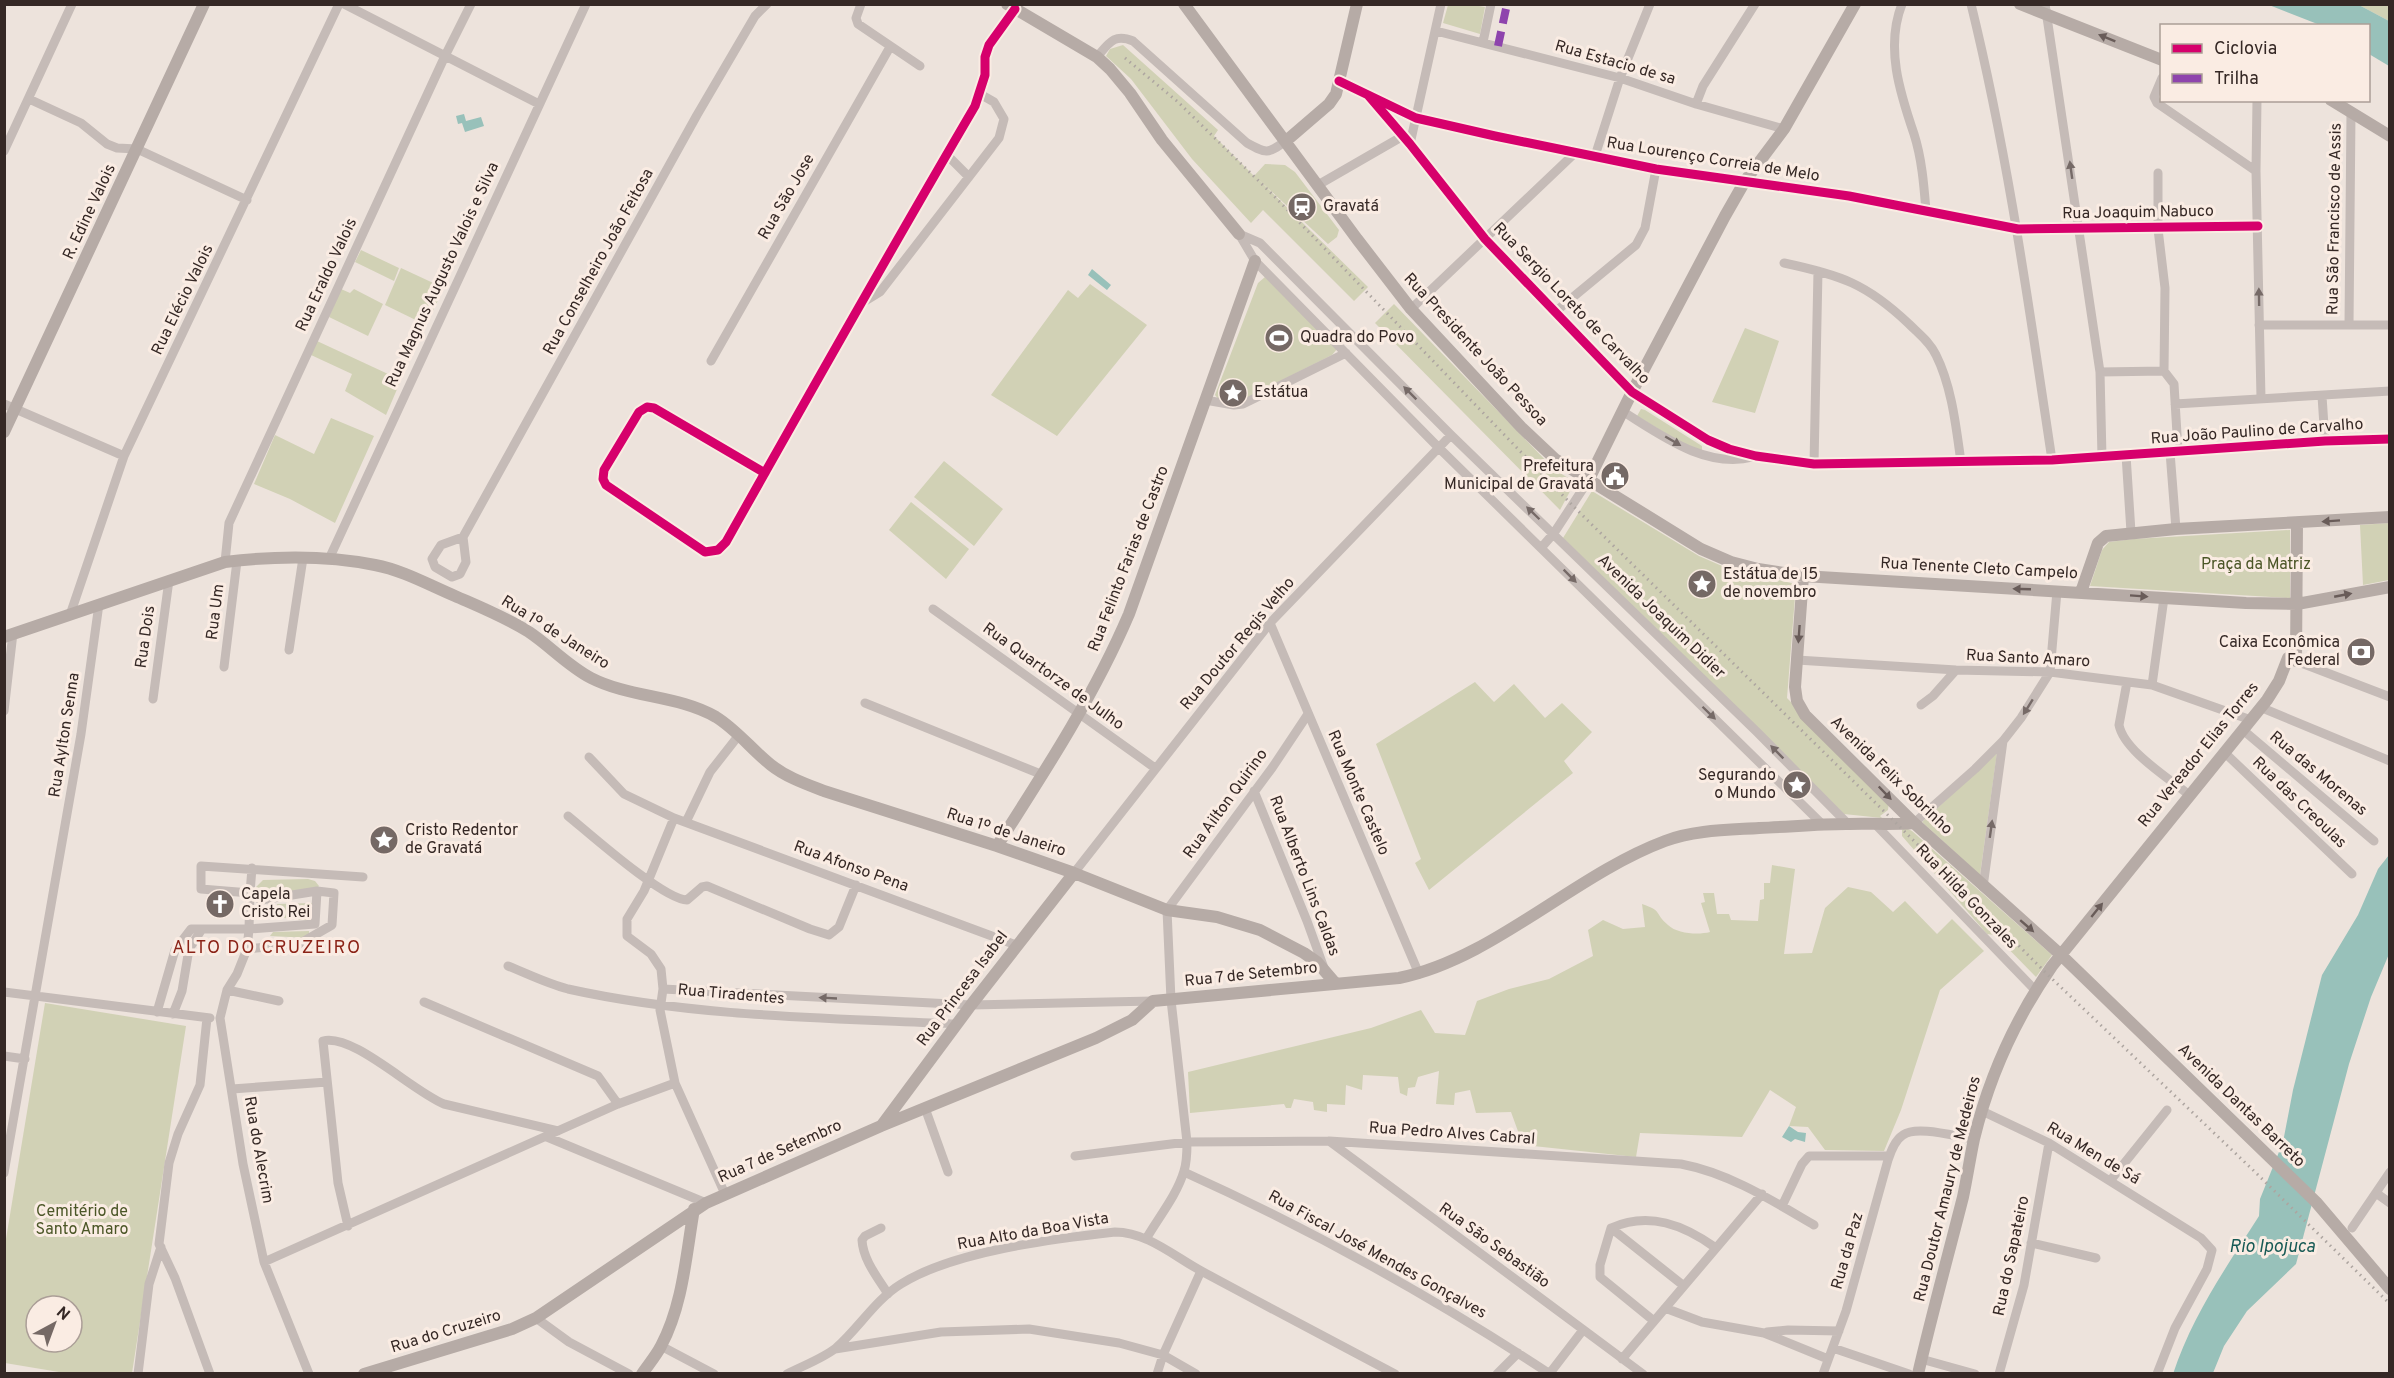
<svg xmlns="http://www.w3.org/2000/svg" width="2394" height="1378" viewBox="0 0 2394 1378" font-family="Overpass,sans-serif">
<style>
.green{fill:#d1d1b5;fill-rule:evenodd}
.water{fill:#98c1ba}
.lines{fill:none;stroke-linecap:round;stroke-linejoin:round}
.street{stroke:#c5bbb7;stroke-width:9}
.secondary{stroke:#b6aba6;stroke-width:12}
.rail{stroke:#ada5a0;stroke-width:3;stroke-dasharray:1.5 4.5;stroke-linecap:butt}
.quiet{stroke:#8e44ad;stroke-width:8;stroke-dasharray:15 8;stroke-linecap:butt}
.cycleway-casing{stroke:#faece3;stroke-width:13}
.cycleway{stroke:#d6006c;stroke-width:9}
.oneway{fill:#695c59}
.oneway2{fill:#766a67}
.labels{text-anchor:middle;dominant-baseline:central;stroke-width:6;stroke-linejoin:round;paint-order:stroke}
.street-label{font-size:16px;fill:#352825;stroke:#faece3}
.poi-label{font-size:16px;fill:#352825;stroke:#faece3;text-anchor:start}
.park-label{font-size:16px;fill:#4b5627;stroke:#faece3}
.neighbourhood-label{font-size:18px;letter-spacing:1.5px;fill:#8b2317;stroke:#faece3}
.water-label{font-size:18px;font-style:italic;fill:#175a55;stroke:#faece3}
</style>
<rect width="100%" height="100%" fill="#ede3dc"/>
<path class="green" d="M1448,5H1473L1485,7L1480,34L1443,23Z
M2359,5H2389V21Z
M1123,45L1218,130L1214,136L1254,176L1265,164L1285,165L1295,172L1339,230L1337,237L1328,244L1257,178L1368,287L1354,301L1263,210L1251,223L1192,159L1131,79L1106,56L1110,49Z
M361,250L399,268L394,281L355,262Z
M401,268L444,288L426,325L385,305Z
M1265,277L1337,349L1332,355L1247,398L1240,401L1219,400L1215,395L1258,283Z
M1090,284L1147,325L1057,436L991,395L1068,290L1078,298Z
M341,289L350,293L354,289L383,304L368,336L329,317Z
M1394,304L1555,470L1575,482L1560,510L1375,323Z
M1745,328L1779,341L1755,413L1712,402Z
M317,341L401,380L386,415L345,391L352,374L311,355Z
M1641,409L1645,410L1702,446V450L1690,448L1637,416Z
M331,418L374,436L335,523L290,499L254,484L275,435L314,454Z
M944,461L1003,509L974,546L914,497Z
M1592,491L1699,556L1729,569L1796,584L1787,698L1889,802L1888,810L1880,816L1882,818L1844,814L1563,538Z
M911,502L969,549L946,579L889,530Z
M2389,523V580L2363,585L2360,525Z
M2290,530V598L2090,586L2102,550L2109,542L2134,539Z
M1475,682L1494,702L1514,684L1545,718L1562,703L1592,732L1564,761L1573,773L1429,890L1415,863L1421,859L1376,744Z
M1997,753L1980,875L1922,822Z
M1904,827L1912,831L2052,955L2036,977L1995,935L1987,934L1902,836V830Z
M1772,865L1795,869L1784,954L1812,953L1825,908L1848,887L1871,892L1893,912L1905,901L1937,934L1952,919L1984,951L1940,990L1901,1110L1884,1151L1825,1150L1808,1127L1789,1126L1796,1107L1770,1090L1742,1137L1640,1133L1636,1157L1523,1145L1511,1112L1476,1113L1470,1090L1455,1093L1454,1105L1436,1104L1439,1071L1418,1077L1415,1087L1408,1088L1407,1096L1400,1093L1398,1077L1363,1075L1362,1090L1346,1085L1345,1105L1327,1104V1112L1314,1110L1313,1102L1294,1099L1291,1108H1286L1284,1104L1190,1113L1188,1072L1371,1028L1421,1010L1435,1033L1465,1035L1477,1001L1509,989L1549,979L1593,956L1588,930L1603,920L1623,929L1645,927L1642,904C1663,911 1654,913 1668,925C1677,934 1699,935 1710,932L1701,903L1705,902L1703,893H1714L1717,914H1729L1731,920L1758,921L1760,900L1764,899V883H1770Z
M308,879L315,881L319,886L316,890L259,895L254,889L263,880Z
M312,903L310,921L276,917L277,904Z
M309,931V938L270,936L273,932Z
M45,1003L186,1026L132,1373H65L5,1363V1245ZM36,1306H72V1342H36Z"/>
<path class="water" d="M2269,5H2359L2389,21V66L2369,54L2368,26L2320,25Z
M464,114L466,121L481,117L484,126L465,132L462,123L458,124L456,116Z
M1092,269L1111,285L1107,290L1088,275Z
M2389,855V954L2371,997L2349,1064L2296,1264L2247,1311L2224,1346L2213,1373L2173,1374C2192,1316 2227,1266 2259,1216L2260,1199L2283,1142L2293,1090L2322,975L2358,915L2378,869Z
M1789,1126L1798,1132L1806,1133L1805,1142L1795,1139L1791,1142L1782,1137Z"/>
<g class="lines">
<path class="street" d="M344,4L539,104
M861,4L856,18L858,24L920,66
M1902,4C1885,47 1900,93 1914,134C1922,159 1924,186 1926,211
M1971,4C2008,155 2029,307 2052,460
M2045,4L2100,372L2102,457
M1436,31L1620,78L1696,104L1784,129
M1483,42L1491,4
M1097,57C1109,43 1114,33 1133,41L1247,143C1267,154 1267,154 1286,141
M2162,78L2154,97L2157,103L2256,171
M1339,81L1416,118L1495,136L1656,169L1849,196L2018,229L2258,226
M1368,95L1410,144L1485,239L1632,392L1708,440L1729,449L1756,456L1814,464L2052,460L2325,441L2390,439
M29,99L81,123L107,144L117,148L137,149L247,200
M2257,100L2256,171L2261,398
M1696,104L1703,86L1755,4
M1410,144L1441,4
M4,151L72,4
M947,155L969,177
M1595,156L1620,78L1650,4
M2158,173V229L2165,288L2164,371
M1318,185L1403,136
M1239,234L1260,243L1451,435L1757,732L1848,824
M1239,234L1255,261L1438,447L1822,824
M1784,263C1841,275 1867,284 1909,324C1919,334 1930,342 1936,355C1952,387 1956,427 1961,462
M862,303L880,292L999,138L1004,119L994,102L980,94
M1411,309L1576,152
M1555,312L1636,245L1645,228L1656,169
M2259,325H2390
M2349,325L2351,113
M711,361L890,47
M2100,372L2164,371L2174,384L2178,451
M2322,396L2325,441
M1205,400L1234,405L1243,404L1346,353
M4,404L124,456
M2175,404L2390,391
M1622,411C1661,435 1705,469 1753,457
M2170,452L2176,529
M2126,455L2131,532
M1814,464L1818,271
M765,473L654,408L647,407L639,412L604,470L603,479L606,485L705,552L718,550L726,542C808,396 890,251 975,106L985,75V57L989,45L1015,9
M463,537L441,545L432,559L435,567L452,577L460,574L466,562L463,537L697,115L755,16L767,4
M1541,548L1554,533L1588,481
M329,559L586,4
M225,562L229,523L445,56L471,4
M933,609L1155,768
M70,615L124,456L339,4
M1270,623L1419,974
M289,650L303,558
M1797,660L1956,670L2050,672L2152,685L2251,720
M2296,661L2390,697
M224,667L237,561
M2127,682L2119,725C2124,751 2169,778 2189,795
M2152,685L2164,598
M153,699L169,580
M865,703L1043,775
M1921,705L1933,696L1956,670
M2260,707L2390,761
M4,711L13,633
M2243,730L2374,841
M2225,753L2352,874
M589,757L624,794L674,818
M1254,791L1307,921L1324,968
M568,816C590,834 664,900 687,900L702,887L707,886L810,929L829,935L839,927L856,885
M686,822L710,772L739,735
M1914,823L1975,769L2003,741L2021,718L2050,672L2057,591
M1875,824L2035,990
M252,868L250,893L201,889V866L363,877
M1074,873L1270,623L1451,435
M1983,887L2003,741
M317,891L315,924L249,929L250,893L261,900Z
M247,949L299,944L332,925L334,893L317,891
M508,966C528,974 548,984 568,989C694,1017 828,1018 957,1024
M663,989L971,1005L1153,1001
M227,990L279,1001
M4,992L210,1018
M424,1002L598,1076L618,1104
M157,1012L175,950L191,929H202
M173,1014L182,991L189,949L202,929H249L247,949L237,974L227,990L220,1018L243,1164L264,1262L309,1374
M207,1018L200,1085L178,1134L169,1163L159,1244L175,1278L210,1374
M4,1056L25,1059
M232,1089L327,1082
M925,1108L948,1172
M1982,1111L2049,1143L2201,1238L2212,1250L2207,1269L2175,1328L2157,1374
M547,1137L706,1203
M1329,1141L1643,1374
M1075,1156L1187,1142L1329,1141L1681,1164C1729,1173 1773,1201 1814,1225
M1184,1172C1308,1228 1436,1299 1550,1374
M4,1173L81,734L99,604
M2110,1181L2167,1110
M2376,1193L2390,1203
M725,1194L675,1083L660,1010L663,989L661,969L651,954L627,936V919L644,891L674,818L1016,945
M1782,1206L1802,1164L1809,1156H1889
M348,1226L338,1183L323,1041C353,1033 412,1091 444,1104L558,1131
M881,1228L865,1236L862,1240C863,1260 878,1278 888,1294
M1611,1228L1600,1265V1277L1654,1321
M1611,1228C1649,1211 1684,1225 1716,1248
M1611,1228L1684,1286
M2352,1228L2390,1172
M1146,1239C1158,1218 1177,1195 1184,1171C1187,1162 1187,1152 1187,1142L1171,1000L1167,910L1272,768L1308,714
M2031,1243L2096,1258
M264,1262L618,1104L675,1083
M1665,1308L1702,1322L1764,1333L1828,1359
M536,1318L569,1342L629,1374
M1767,1332L1788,1330L1839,1331
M661,1346L714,1374
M1833,1348L1909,1374
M835,1349L941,1332L1029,1329L1119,1343L1163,1355L1196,1374
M1622,1359L1762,1194
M1921,1359L1975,1374
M1550,1373L1583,1330
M138,1374L149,1284L161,1247
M787,1374C802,1366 822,1359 836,1348C859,1328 875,1300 901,1284C954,1251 1052,1239 1115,1232C1148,1232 1176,1258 1205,1273C1268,1307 1331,1340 1395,1374
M1157,1374L1163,1355L1201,1271
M1497,1374L1518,1353
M1823,1374L1846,1311L1888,1160C1891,1151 1895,1140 1903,1135C1917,1125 1957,1137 1974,1139
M1999,1374L2024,1285L2049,1143"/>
<path class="secondary" d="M1007,4L1097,57L1110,69L1130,93L1162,140L1239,234
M1184,4L1357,239L1411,309L1521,427L1555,459L1701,549L1731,562L1758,569L1803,576L2246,603L2297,604L2390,587
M2020,4L2162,60
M2331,100L2390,136
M1286,141L1329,104L1336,94L1357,4
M4,432L204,4
M1588,481L1632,392L1725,216L1745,181L1784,129L1855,4
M1803,576L1795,687L1797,701L1805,715L1914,823L2061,955L2281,1168L2316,1202L2390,1289
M2081,592L2098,543L2106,536L2176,529L2390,517
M4,637L225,562C274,556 326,555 375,565C402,570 429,585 455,596C480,607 505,617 529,632C550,646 568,666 591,678C630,698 678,695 716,717C737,730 752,750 771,765C786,777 806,784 824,791L997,846L1074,873L1167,910L1217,917L1260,930L1304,953L1317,962L1335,983
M997,846C1045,771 1094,696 1129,614L1255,261
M882,1125L971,1005L1074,873
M364,1374L512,1329L536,1318L706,1203L881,1126L1096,1038L1132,1020L1153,1001L1399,978C1493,959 1574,875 1665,841C1694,830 1728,830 1759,828C1788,827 1817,824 1846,824C1868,823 1891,825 1914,823
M642,1374C648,1365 656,1356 661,1346C683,1305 686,1255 694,1209
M1918,1374C1932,1314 1948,1256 1963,1197C1967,1178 1970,1158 1974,1139C1989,1077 2016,1018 2052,966L2267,700L2279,681L2288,658L2296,661L2297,523"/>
<path class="rail" d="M1125,58L1178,102L1274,196L1573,506L1897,824L2047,974L2254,1171L2390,1304"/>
<path class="quiet" d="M1498,46L1507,4"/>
<g class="cycleway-casing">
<path id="cycleway" d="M1339,81L1416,118L1495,136L1656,169L1849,196L2018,229L2258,226
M1368,95L1410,144L1485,239L1632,392L1708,440L1729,449L1756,456L1814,464L2052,460L2325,441L2390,439
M765,473L654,408L647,407L639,412L604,470L603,479L606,485L705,552L718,550L726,542C808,396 890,251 975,106L985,75V57L989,45L1015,9"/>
</g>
<use href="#cycleway" class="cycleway"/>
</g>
<defs><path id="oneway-solid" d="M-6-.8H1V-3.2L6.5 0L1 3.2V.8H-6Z" transform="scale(1.5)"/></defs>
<g class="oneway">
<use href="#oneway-solid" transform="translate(2107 38) rotate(-158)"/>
<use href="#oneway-solid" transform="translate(2331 521) rotate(176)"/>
<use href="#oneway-solid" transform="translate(2022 589) rotate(-178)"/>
<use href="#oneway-solid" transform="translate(2343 595) rotate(-11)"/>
<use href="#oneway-solid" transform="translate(2139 596) rotate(4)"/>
<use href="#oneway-solid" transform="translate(1799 634) rotate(94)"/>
<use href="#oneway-solid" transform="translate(1885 793) rotate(46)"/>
<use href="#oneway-solid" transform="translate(2097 910) rotate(-51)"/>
<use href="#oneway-solid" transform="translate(2027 926) rotate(41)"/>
</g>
<g class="oneway2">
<use href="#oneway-solid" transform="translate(2071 170) rotate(-98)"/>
<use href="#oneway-solid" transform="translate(2259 297) rotate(-91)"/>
<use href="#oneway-solid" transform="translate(1410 393) rotate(-135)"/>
<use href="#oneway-solid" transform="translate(1673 441) rotate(30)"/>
<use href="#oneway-solid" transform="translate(1533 513) rotate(-136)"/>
<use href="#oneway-solid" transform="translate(1570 576) rotate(45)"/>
<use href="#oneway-solid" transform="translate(2028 707) rotate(122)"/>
<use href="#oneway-solid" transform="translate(1709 713) rotate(44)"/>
<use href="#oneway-solid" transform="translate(1777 752) rotate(-135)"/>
<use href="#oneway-solid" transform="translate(1991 829) rotate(-82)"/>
<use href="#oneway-solid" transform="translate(828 998) rotate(-177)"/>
</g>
<defs>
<g id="station-disc" transform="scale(1.5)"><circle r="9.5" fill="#756965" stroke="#faece3"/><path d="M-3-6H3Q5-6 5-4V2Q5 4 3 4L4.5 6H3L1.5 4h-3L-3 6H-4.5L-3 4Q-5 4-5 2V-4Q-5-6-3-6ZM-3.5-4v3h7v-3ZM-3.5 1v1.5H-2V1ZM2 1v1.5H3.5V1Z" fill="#fff"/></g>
<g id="stadium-disc" transform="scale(1.5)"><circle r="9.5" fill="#756965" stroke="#faece3"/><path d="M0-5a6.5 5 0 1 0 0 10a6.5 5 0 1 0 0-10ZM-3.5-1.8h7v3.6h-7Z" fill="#fff"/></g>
<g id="sight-disc" transform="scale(1.5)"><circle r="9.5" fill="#756965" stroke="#faece3"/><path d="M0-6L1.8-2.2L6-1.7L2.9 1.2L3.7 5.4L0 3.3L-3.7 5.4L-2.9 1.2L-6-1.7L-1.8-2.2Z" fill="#fff"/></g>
<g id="civic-disc" transform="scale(1.5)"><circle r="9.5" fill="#756965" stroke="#faece3"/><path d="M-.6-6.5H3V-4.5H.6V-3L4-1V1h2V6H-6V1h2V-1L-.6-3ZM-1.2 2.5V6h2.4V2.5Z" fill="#fff"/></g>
<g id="bank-disc" transform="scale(1.5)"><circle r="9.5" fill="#756965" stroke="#faece3"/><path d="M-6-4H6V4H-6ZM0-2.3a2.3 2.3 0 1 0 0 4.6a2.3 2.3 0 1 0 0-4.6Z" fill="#fff"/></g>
<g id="church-disc" transform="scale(1.5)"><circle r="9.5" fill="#756965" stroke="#faece3"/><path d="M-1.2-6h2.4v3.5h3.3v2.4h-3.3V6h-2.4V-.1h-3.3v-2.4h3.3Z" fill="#fff"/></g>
</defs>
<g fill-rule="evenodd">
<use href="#station-disc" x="1302" y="207"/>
<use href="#stadium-disc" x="1279" y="338"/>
<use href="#sight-disc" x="1233" y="393"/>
<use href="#civic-disc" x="1615" y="476"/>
<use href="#sight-disc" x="1702" y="584"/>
<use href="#bank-disc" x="2361" y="652"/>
<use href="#sight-disc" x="1797" y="785"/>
<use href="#sight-disc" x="384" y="840"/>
<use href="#church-disc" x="220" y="904"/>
</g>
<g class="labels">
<g class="street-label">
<text transform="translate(1615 63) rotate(16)">Rua Estacio de sa</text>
<text transform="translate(1713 160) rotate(9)">Rua Lourenço Correia de Melo</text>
<text transform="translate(787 197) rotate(-60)">Rua São Jose</text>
<text transform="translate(90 212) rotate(-65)">R. Edine Valois</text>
<text transform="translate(2138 213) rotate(-1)">Rua Joaquim Nabuco</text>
<text transform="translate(2335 219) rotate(-89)">Rua São Francisco de Assis</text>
<text transform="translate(599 262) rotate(-61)">Rua Conselheiro João Feitosa</text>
<text transform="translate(327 275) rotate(-65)">Rua Eraldo Valois</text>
<text transform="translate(443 275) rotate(-65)">Rua Magnus Augusto Valois e Silva</text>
<text transform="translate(183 300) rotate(-64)">Rua Elécio Valois</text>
<text transform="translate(1571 304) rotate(46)">Rua Sergio Loreto de Carvalho</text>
<text transform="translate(1475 350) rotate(47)">Rua Presidente João Pessoa</text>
<text transform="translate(2257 432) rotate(-4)">Rua João Paulino de Carvalho</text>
<text transform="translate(1129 559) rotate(-69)">Rua Felinto Farias de Castro</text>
<text transform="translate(1979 569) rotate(3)">Rua Tenente Cleto Campelo</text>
<text transform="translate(216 612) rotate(-83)">Rua Um</text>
<text transform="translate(1661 617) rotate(44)">Avenida Joaquim Didier</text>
<text transform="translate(555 633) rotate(32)">Rua 1º de Janeiro</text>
<text transform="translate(146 637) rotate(-82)">Rua Dois</text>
<text transform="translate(1238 644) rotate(-50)">Rua Doutor Regis Velho</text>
<text transform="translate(2028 659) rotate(3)">Rua Santo Amaro</text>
<text transform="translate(1053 677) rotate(36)">Rua Quartorze de Julho</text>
<text transform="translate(65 735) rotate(-81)">Rua Aylton Senna</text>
<text transform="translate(2199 755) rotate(-51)">Rua Vereador Elias Torres</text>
<text transform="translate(2318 774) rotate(40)">Rua das Morenas</text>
<text transform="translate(1891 776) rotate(44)">Avenida Felix Sobrinho</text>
<text transform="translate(1358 793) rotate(67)">Rua Monte Castelo</text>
<text transform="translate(2299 803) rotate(44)">Rua das Creoulas</text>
<text transform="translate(1226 804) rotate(-54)">Rua Ailton Quirino</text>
<text transform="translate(1006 833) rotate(18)">Rua 1º de Janeiro</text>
<text transform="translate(851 867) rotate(20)">Rua Afonso Pena</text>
<text transform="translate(1304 876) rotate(69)">Rua Alberto Lins Caldas</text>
<text transform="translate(1966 897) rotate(46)">Rua Hilda Gonzales</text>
<text transform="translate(1251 975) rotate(-6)">Rua 7 de Setembro</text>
<text transform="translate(963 989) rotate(-53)">Rua Princesa Isabel</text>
<text transform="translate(731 995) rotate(5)">Rua Tiradentes</text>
<text transform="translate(2241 1106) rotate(44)">Avenida Dantas Barreto</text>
<text transform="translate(1452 1134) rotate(4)">Rua Pedro Alves Cabral</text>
<text transform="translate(258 1150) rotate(80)">Rua do Alecrim</text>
<text transform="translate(780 1152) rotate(-24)">Rua 7 de Setembro</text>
<text transform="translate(2093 1154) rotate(31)">Rua Men de Sá</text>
<text transform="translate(1948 1189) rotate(-76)">Rua Doutor Amaury de Medeiros</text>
<text transform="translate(1033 1232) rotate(-10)">Rua Alto da Boa Vista</text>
<text transform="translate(1494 1246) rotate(36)">Rua São Sebastião</text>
<text transform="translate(1848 1251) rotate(-74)">Rua da Paz</text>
<text transform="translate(1377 1255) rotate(29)">Rua Fiscal José Mendes Gonçalves</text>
<text transform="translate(2012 1256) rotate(-78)">Rua do Sapateiro</text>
<text transform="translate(446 1332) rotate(-17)">Rua do Cruzeiro</text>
</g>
<g class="poi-label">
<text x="1323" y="207">Gravatá</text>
<text x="1300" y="338">Quadra do Povo</text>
<text x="1254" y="393">Estátua</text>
<text x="1594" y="467" text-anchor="end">Prefeitura<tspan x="1594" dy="18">Municipal de Gravatá</tspan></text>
<text x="1723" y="575">Estátua de 15<tspan x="1723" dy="18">de novembro</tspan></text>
<text x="2340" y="643" text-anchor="end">Caixa Econômica<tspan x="2340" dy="18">Federal</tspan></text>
<text x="1776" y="776" text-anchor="end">Segurando<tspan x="1776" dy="18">o Mundo</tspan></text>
<text x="405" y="831">Cristo Redentor<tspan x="405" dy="18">de Gravatá</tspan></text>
<text x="241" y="895">Capela<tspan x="241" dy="18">Cristo Rei</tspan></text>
</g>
<g class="park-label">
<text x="2256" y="565">Praça da Matriz</text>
<text x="82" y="1212">Cemitério de<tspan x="82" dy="18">Santo Amaro</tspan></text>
</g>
<g class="neighbourhood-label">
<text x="267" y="948">ALTO DO CRUZEIRO</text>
</g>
<g class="water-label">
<text x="2272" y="1247">Rio Ipojuca</text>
</g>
</g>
<rect width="2394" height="1378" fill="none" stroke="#352825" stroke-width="12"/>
<rect x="2160" y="24" width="210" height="78" fill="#faece3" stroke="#ab9e97" stroke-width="1.5"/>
<rect x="2172" y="44" width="30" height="9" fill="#d6006c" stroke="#ab9e97" stroke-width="1.5"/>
<text x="2214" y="54" font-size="18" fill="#352825">Ciclovia</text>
<rect x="2172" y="74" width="30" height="9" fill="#8e44ad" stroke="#ab9e97" stroke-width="1.5"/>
<text x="2214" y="84" font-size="18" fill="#352825">Trilha</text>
<g transform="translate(54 1324) rotate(41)"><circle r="28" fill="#faece3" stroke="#ab9e97" stroke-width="1.5"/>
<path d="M0-4.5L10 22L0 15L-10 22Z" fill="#756965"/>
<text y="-9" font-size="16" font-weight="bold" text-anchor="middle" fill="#352825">N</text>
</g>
</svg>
